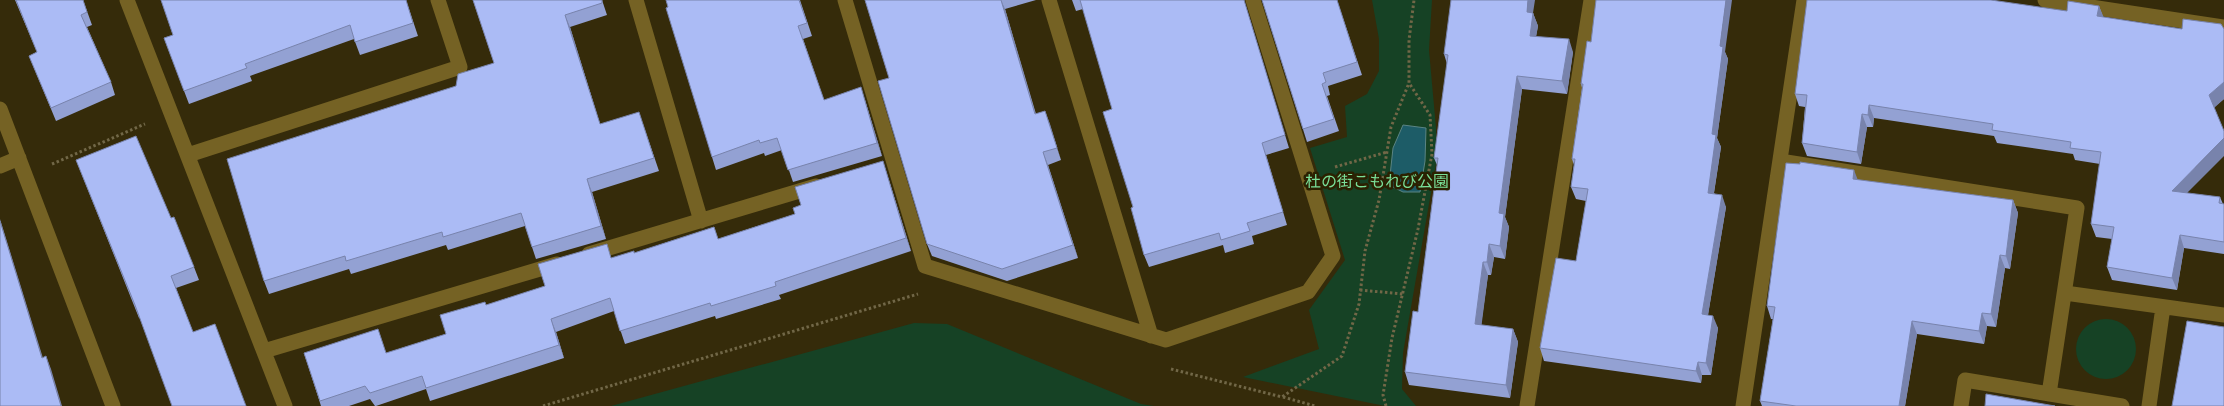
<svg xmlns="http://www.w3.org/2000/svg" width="2224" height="406" viewBox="0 0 2224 406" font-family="Overpass,'Noto Sans JP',sans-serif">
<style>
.green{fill:#164225}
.water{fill:#1d5c67;stroke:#5b8483}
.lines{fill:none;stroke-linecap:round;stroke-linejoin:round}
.path{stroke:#716747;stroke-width:3;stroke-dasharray:2.5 2.5;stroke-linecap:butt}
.minor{stroke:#756224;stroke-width:15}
.wall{fill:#93a1d3}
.shaded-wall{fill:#7883ac}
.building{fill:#abbbf5;stroke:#7883ac}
.labels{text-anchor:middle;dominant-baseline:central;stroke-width:5;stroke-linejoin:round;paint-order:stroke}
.park-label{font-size:16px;fill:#79de97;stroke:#2b2101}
</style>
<rect width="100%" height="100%" fill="#352b0a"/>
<path class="green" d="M1372,0H1432L1429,50L1436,128V164L1403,353L1402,389L1416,406H1385L1243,377L1319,349L1309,310L1345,260L1310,148L1347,137L1345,106L1367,94L1379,71V39Z
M2076 349a30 30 0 1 1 60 0a30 30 0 1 1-60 0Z
M914,323L947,324L1141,404L1154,406H611Z"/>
<path class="water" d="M1403,125L1426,128L1425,161L1420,192H1403L1389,185L1393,148Z"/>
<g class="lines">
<path class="path" d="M52,164L145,124
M1335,167L1387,152
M1360,290L1403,294
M1171,369L1282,397L1342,356L1359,304L1365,251L1379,200L1391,127L1409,83
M1283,397L1315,406
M543,406L918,294
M1386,406L1383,395L1392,338L1418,229L1432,154L1430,115L1409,83V40L1414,0"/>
<path class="minor" d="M127,0L285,406
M636,0L701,221
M845,0L925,266L1166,340L1308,292L1333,256L1253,0
M1049,0L1151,336
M2045,0L2224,27
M0,109L113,406
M188,155L460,67L438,0
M1780,161L2077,208L2049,394
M0,166L19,158
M589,254L816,186
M2065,293L2224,315
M264,351L557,264
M1527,406L1591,0
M1743,406L1804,0
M1961,406L1965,380L2122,406
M2149,406L2163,307"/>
</g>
<path class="wall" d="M15,0H83L92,25L87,27L111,82L115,95L56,121L29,56L37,52Z
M161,0H406L418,36L360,55L354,39L250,76L252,81L189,104L164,38L173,35Z
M473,0H602L607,15L570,27L600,124H643L659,171L592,192L606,239L536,259L525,226L448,250L446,245L351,274L349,269L269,294L264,281L456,86L494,63Z
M666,0H800L812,36L803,39L824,100H865L882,156L793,182L782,150L765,156L764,153L716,170L712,157Z
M865,0H1036L1005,9L1036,114L1045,111L1061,160L1048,165L1078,258L1007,281L932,256L927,244L889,78Z
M1072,0H1244L1289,148L1266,155L1287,225L1252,236L1254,244L1225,253L1223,245L1149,267L1144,255L1133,207L1112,109L1083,9L1076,11Z
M1262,0H1337L1362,75L1328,86L1330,95L1327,96L1339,131L1307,142Z
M2099,6L2103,17L2182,29H2224V99L2214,107L2187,193L2220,197L2223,204H2224V254L2184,248L2177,290L2112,280L2107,267L2112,239L2096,237L2091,224L2100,164L2075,160L2073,154L1997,143L1994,136L1874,118L1873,127H1867L1861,164L1807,156L1802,143L1805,107L1799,106L1795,94L2067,11Z
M1533,13L1538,26L1536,36L1573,52L1567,94L1522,89L1505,217L1509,227L1505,259L1494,257L1491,275H1488L1481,325L1513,329L1518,342L1510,398L1409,385L1405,372L1418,312L1437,165L1434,158L1447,64L1444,54Z
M1725,52L1728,59L1717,138L1721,147L1714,193L1726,207L1708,315L1718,328L1711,375H1702L1701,383L1544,361L1540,348L1576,261L1586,201L1576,199L1571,187L1574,165L1572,159L1582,88L1581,84Z
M76,160L171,218L194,267L199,280L176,288L193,332L139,318Z
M883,161L887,174L911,251L779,295L781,299L716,319L715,316L625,344L614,311L556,332L564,358L430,401L426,389L376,406H375L370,399L349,406H321L304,353H386L446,334L486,305L545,286L612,258L634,253L714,227L718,239L795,214L801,205Z
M1858,180L2013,200L2018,213L2010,269L2005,268L1996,327L1987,326L1984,344L1917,334L1905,406H1762L1760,401L1773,319H1771L1767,306Z"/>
<path class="shaded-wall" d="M1001,0L1005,9L1039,127L1035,114Z
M1528,0H1535L1533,13L1538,26L1534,49L1530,36L1527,12Z
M1726,0H1732L1725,52L1728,59L1717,138L1721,147L1712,205L1708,193L1712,134L1720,46Z
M2099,6L2104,18L2097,16Z
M565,15L570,27L604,137L600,124Z
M1569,39L1573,52L1567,94L1562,81Z
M1517,76L1522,89L1505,217L1509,227L1505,259L1500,246L1499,213Z
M2224,82V99L2214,108L2209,95Z
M861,87L865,100L882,156L877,143Z
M1869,105L1874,118L1873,127L1868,115Z
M1045,111L1050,124L1061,160L1057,148Z
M1862,114L1867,127L1861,164L1857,152Z
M2224,138V156L2177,203L2172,191Z
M1043,152L1048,165L1078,258L1073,245Z
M883,161L887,174L911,251L906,238Z
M1854,170L1859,183L1853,179Z
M587,179L592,192L606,239L601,226Z
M1722,195L1726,207L1706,327L1702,314Z
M2013,200L2018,213L2010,269L2006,256Z
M0,219L47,371L42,358L0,221Z
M2180,235L2184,248L2177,290L2172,278Z
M1489,244L1494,257L1491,275L1487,262Z
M2000,255L2005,268L1996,327L1991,314Z
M1483,262L1488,275L1480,337L1475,324Z
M1982,313L1987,326L1984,344L1979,331Z
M1713,316L1718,328L1711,375L1706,363Z
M551,319L556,332L564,358L559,345Z
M1912,321L1917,334L1905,406H1899Z
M1513,329L1518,342L1510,398L1506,385Z
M46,356L51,369L62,406H61Z
M1698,362L1702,375L1701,383L1696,371Z"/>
<path class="building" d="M16,0H83L87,12L81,15L111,82L51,108L29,56L37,52Z
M161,0H406L413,23L355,42L350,25L245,64L247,68L184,91L164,38L173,35Z
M473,0H602V3L565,15L600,124L639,112L654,158L587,179L601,226L532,247L521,213L443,237L442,232L346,261L345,256L264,281L227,159L456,86L458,74L494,63Z
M666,0H799L807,23L798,26L824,100L861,87L877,143L788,170L777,138L760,143L759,140L712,157L666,8L668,7Z
M865,0H1001L1035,114L1045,111L1057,148L1043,152L1073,245L1002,269L927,244L878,81L889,78Z
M1080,0H1244L1285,135L1262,143L1283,212L1247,223L1250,231L1221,240L1219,233L1144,255L1131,208L1133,207L1103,112L1112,109Z
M1262,0H1337L1357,62L1323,73L1326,82L1322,84L1334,119L1303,129Z
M1451,0H1528L1527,12L1533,13L1530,36L1569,39L1562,81L1517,76L1499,213L1504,214L1500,246L1489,244L1487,262H1483L1475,324L1513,329L1506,385L1405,372L1413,311L1418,312L1438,158H1434L1448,55L1444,54Z
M1596,0H1726L1720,46L1723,47L1712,134L1716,135L1708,193L1722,195L1702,314L1713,316L1706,363L1698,362L1696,371L1540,348L1556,258L1576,261L1588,189L1571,187L1575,159H1572L1583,84H1581L1587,41L1591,42Z
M1807,0H1991L2067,11L2068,1L2099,6L2097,16L2182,29L2183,19L2221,24L2224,29V82L2209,95L2224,131V138L2172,191L2220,197L2219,203L2224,204V242L2180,235L2172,278L2107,267L2114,227L2091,224L2101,152L2070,148L2071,142L1992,130L1993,124L1869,105L1868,115L1862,114L1857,152L1802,143L1807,95L1795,94Z
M136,136L171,218L174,217L194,267L171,276L193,332L215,324L246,406H172L135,305L76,160Z
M883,161L906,238L775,282L776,286L711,306L710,303L620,331L610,298L551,319L559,345L426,388L422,376L370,393L365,386L320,401L304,353L378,329L386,353L446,334L440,315L485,302L486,305L545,286L538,264L607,244L611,258L634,251V253L714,227L718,239L795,214L793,208L801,205L795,187Z
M1800,162L1854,170L1853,179L2013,200L2006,256L2000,255L1991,314L1982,313L1979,331L1912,321L1899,406H1796L1760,401L1775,307L1767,306L1786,163L1800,164Z
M0,221L42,358L46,356L61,406H0Z
M2187,321L2224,327V406H2172Z
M1986,394L2055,406H1985Z"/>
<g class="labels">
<g class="park-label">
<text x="1377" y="183">杜の街こもれび公園</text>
</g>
</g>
</svg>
